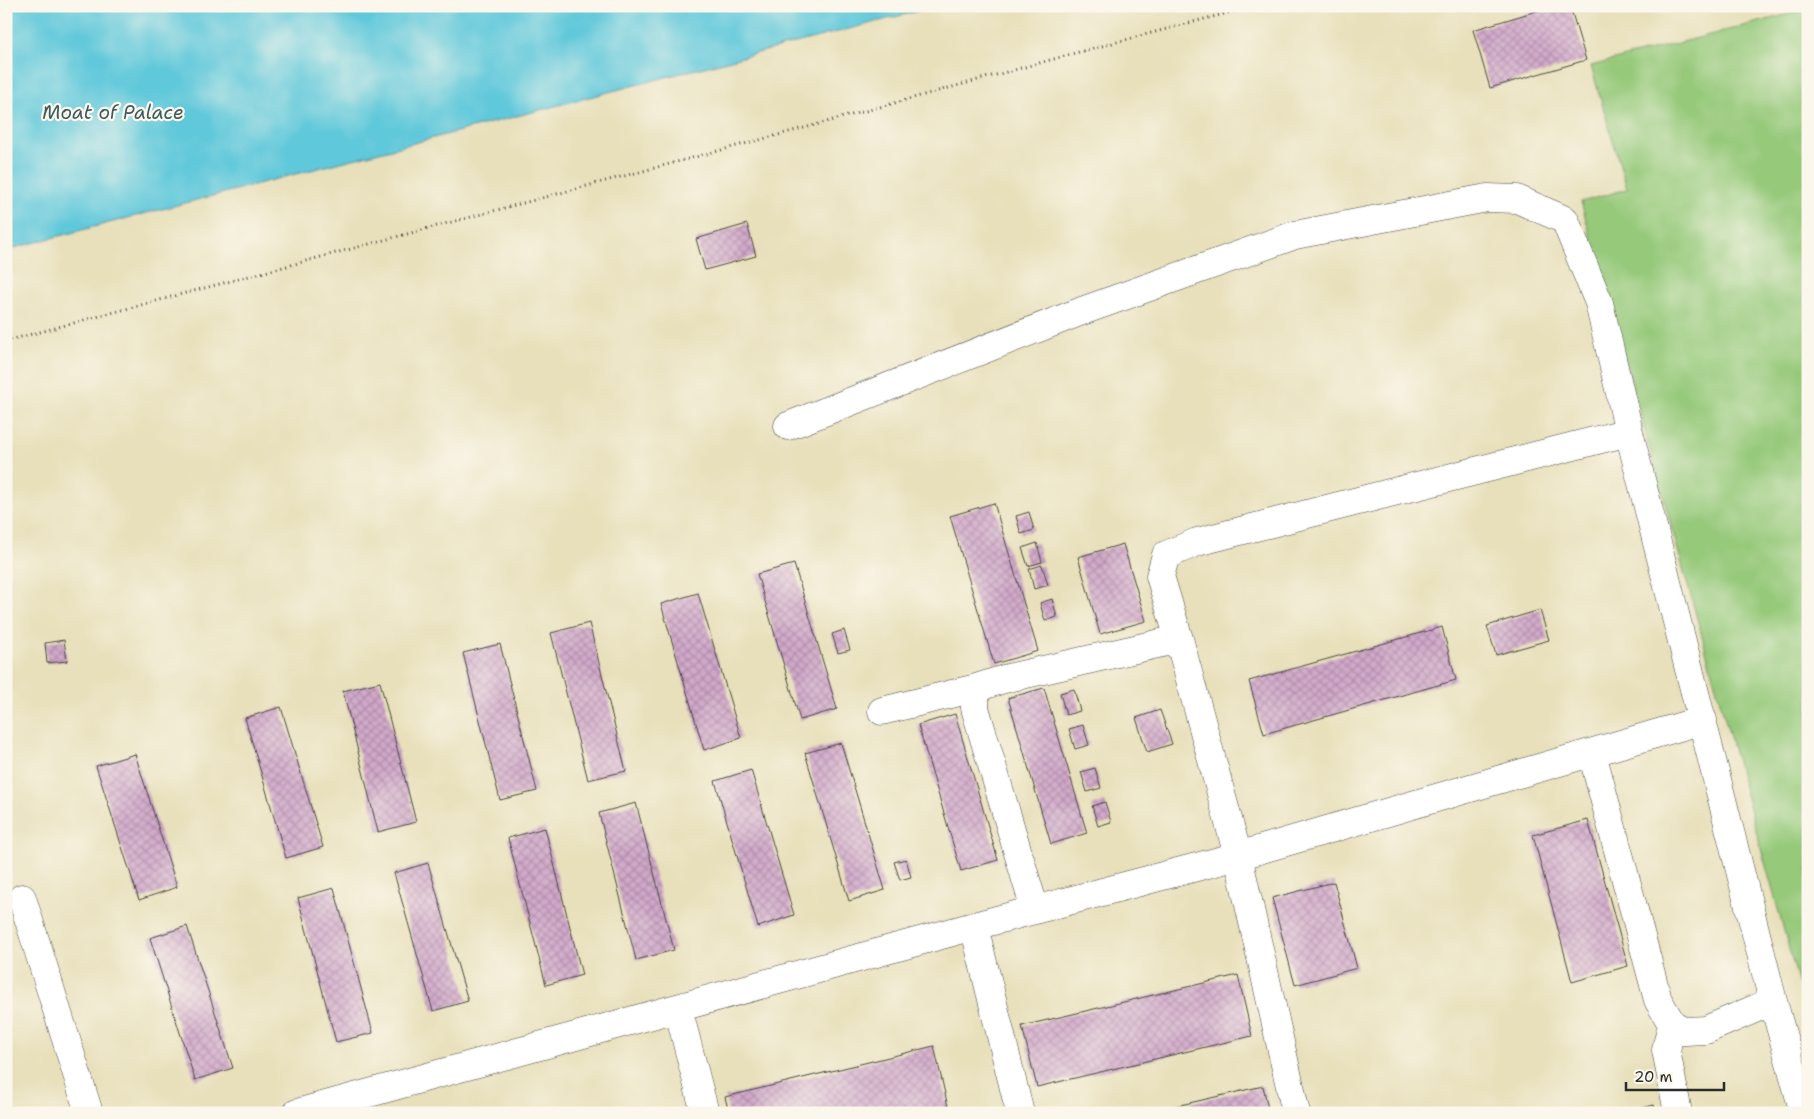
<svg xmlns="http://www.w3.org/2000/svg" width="1814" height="1119" viewBox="0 0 1814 1119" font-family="'Shantell Sans',sans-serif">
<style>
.grass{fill:#96c97a;stroke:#607a52}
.water{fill:#5fc8da;stroke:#457a82}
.building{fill:url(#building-cross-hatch)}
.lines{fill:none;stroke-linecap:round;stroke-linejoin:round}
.minor-casing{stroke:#474641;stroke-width:29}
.path{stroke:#474641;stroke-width:3;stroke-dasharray:1 4;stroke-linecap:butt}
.minor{stroke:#fff;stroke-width:28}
.labels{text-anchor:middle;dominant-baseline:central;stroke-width:4.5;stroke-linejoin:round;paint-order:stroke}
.water-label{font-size:19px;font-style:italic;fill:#3b5a60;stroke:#fbf7ec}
</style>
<defs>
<pattern id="building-cross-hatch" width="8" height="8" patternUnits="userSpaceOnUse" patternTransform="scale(1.25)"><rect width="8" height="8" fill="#d2a9cb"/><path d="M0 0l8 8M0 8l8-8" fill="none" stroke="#ab8aa5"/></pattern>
</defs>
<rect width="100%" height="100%" fill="#fbf7ec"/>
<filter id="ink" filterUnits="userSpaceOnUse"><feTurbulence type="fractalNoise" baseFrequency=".02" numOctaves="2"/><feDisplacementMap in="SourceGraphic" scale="10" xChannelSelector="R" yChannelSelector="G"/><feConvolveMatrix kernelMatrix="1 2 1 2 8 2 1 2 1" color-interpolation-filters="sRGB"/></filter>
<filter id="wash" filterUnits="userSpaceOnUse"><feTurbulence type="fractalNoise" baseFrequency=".0096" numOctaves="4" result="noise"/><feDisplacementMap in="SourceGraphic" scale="20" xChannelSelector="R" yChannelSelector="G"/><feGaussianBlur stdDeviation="1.12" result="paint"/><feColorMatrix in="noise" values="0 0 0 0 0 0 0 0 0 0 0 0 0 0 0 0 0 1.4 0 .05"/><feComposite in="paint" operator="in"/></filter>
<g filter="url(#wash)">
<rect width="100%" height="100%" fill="#e8e0bb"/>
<path class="grass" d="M1808,9V1017L1581,202L1627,189L1591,66Z"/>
<path class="water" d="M6,6H937L6,250Z"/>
<g id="blocks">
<path class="building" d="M1553,6H1570L1586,60L1490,88L1473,30Z
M747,224L756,256L705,270L696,239Z
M994,503L1038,651L994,664L950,516Z
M1029,512L1034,530L1021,534L1016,516Z
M1037,543L1042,562L1028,566L1022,548Z
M1123,544L1146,621L1100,634L1078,557Z
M794,564L837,709L800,720L757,574Z
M1042,565L1048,585L1034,589L1029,569Z
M698,593L741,738L704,750L661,604Z
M1052,599L1057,617L1045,621L1040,603Z
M1540,610L1549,640L1496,655L1487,626Z
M589,623L626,771L588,780L551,633Z
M1442,627L1456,680L1264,734L1249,681Z
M844,630L850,650L838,653L832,634Z
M64,640L67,661L47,663L45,643Z
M500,644L537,791L500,800L463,653Z
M380,682L416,822L378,832L343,691Z
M1044,688L1087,833L1051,844L1008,698Z
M1074,689L1080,711L1066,715L1060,693Z
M281,707L323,847L286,858L245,718Z
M1160,710L1172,744L1147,752L1136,718Z
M955,714L998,860L961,871L918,725Z
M1083,725L1089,745L1075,749L1069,729Z
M841,743L885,890L849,901L805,753Z
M135,754L177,887L139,900L96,766Z
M1095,768L1101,788L1087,792L1081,772Z
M751,770L794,915L758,927L715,781Z
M1105,802L1111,822L1098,826L1092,806Z
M636,803L674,950L636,960L599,813Z
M1588,820L1628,966L1572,982L1533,835Z
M545,828L582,975L546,985L508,838Z
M906,859L911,877L900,880L894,862Z
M428,863L468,1001L433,1011L394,873Z
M1334,882L1357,968L1295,985L1272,898Z
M334,888L373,1033L336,1042L298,898Z
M187,926L233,1068L195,1080L150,938Z
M1238,975L1252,1036L1037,1087L1022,1026Z
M934,1046L949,1111L941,1113H729L725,1097Z
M1263,1086L1269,1113H1151L1150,1112Z
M1654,1105L1656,1113H1628V1112Z"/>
</g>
</g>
<g filter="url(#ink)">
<use href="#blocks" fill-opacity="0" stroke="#474641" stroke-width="1"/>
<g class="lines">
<g class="minor-casing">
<path id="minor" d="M788,426L1082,311L1295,235L1487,198L1517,199L1565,220L1599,303L1629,432L1773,1001L1804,1113
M882,711L976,688
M1592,753L1658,1000L1672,1024L1685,1031L1706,1030L1773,1001
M22,898L89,1113
M1035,910L975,708L976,688L1004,679L1179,639
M974,926L1020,1113
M678,1008L705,1113
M1672,1024L1666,1050L1678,1113
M297,1113L974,926L1238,856L1703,720
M1296,1113L1238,856L1179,639L1160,576L1166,555L1197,542L1629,432"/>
</g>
<path class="path" d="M6,341L804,128L1079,52L1254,6"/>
<use href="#minor" class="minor"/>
</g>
</g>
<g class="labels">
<g class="water-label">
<text x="113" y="112">Moat of Palace</text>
</g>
</g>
<rect width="1814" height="1119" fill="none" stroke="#fbf7ec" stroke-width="25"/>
<path d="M1626 1082v8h98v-8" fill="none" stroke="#2b2b2b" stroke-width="2.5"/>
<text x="1634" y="1082" font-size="15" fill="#2b2b2b" stroke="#fbf7ec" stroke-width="4" paint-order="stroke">20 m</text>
</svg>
